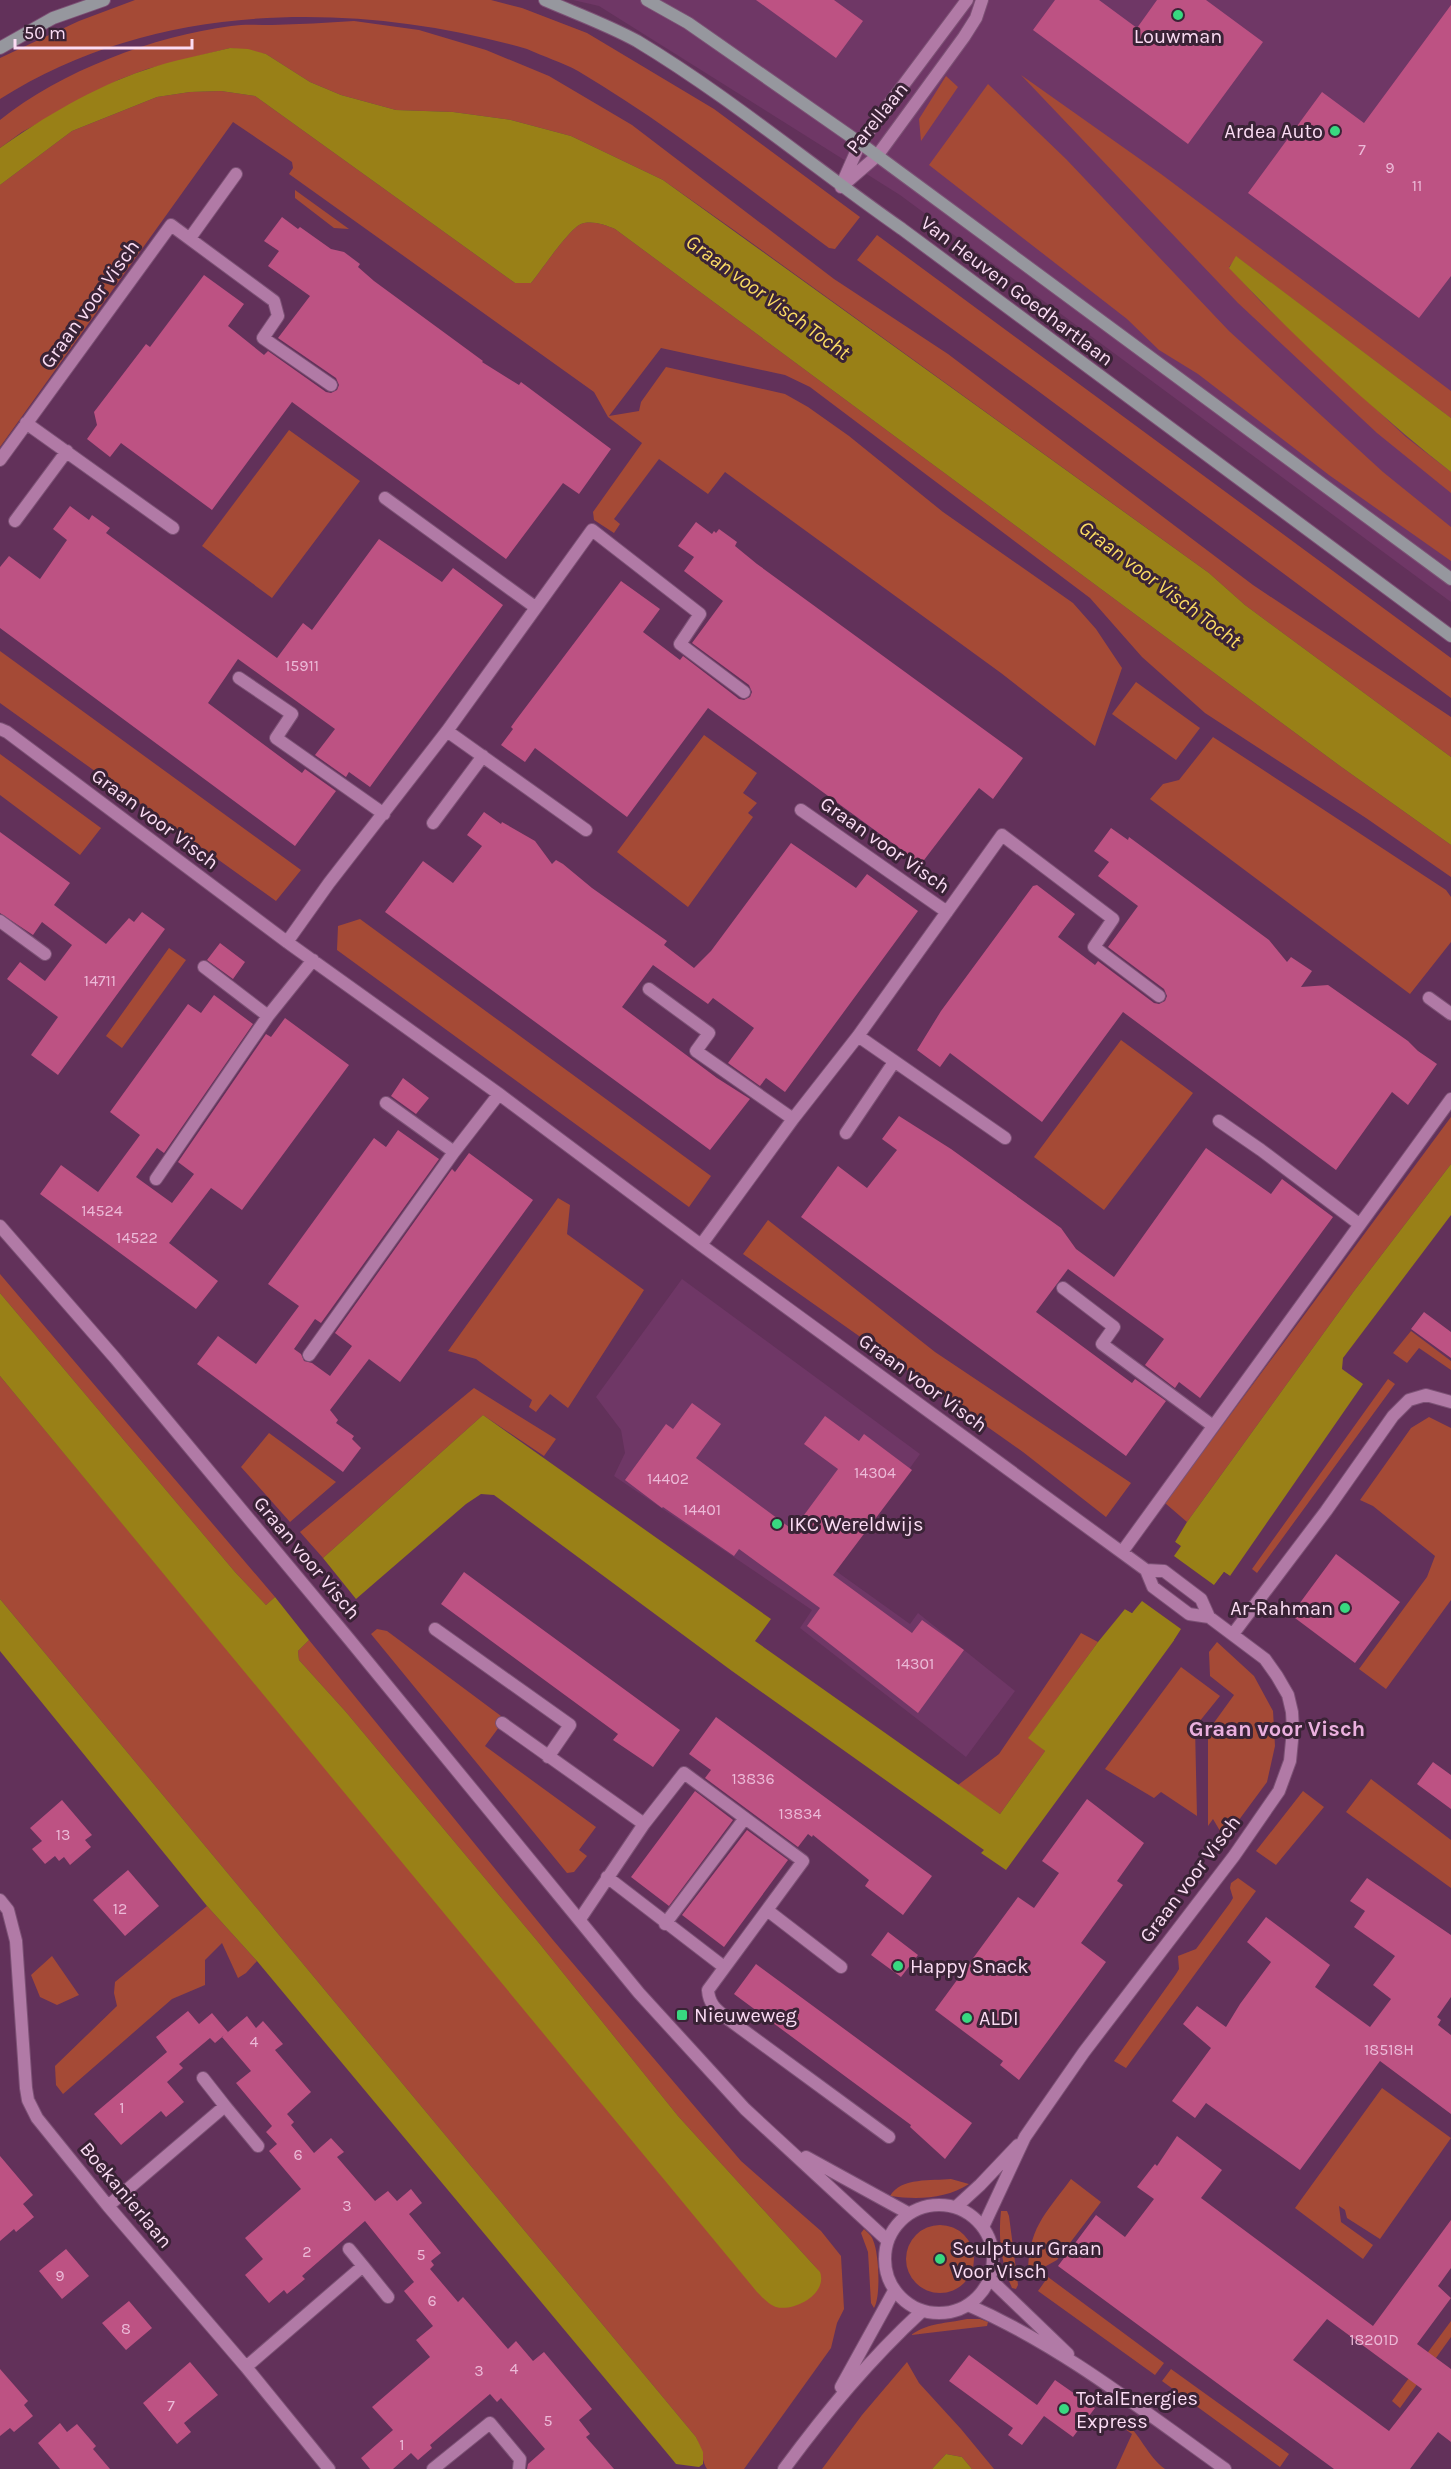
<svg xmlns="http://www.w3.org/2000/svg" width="1451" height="2469" viewBox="0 0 1451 2469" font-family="Karla,sans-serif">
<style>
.built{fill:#6f3766}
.green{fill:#a54a36}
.water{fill:#998017}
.pier{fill:#62315a}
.building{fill:#bd5283;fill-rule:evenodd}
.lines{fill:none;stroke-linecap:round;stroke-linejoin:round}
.minor-casing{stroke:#7c5175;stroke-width:14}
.tertiary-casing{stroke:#7c5175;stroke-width:14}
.secondary-casing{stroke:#7c5175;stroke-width:14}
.minor{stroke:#b17aa6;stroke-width:12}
.tertiary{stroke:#b17aa6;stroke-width:12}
.secondary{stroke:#96979e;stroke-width:12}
.poi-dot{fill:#38d880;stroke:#3a2336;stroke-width:2}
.labels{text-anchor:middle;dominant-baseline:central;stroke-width:6;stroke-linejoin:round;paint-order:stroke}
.number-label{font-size:16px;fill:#ecbad8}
.poi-label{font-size:20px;fill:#fbdcf4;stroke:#3a2336;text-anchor:start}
.street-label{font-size:20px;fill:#fbdcf4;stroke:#3a2336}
.water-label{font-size:21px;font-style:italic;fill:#fbdb64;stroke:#3a2336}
.quarter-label{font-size:22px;font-weight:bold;fill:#ebb0df;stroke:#3a2336}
</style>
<rect width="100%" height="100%" fill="#62315a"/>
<path class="built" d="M573,0H1451V602L900,195L599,6Z
M682,1279L920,1454L836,1571L910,1624L918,1613L1015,1691L966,1757L800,1628L812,1610L614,1476L625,1453L621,1430L596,1397Z"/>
<path class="green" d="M135,0H491L522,8L587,33L714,109L860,217L835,249L829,248C747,188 666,123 578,71C562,62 544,57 527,49C357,0 155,0 0,99V58L79,21Z
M354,21L419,30L486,50L549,76L632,125L834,279L948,354L1253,585L1451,717V757L1245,605L1209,573L731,228L663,180L571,136L511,120L453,112L396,110L341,95L310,82L266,54L230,48L147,69L118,80L22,132L0,148V120C61,71 154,36 231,26C244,24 258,25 272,25C299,24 327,23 354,21Z
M1021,75L1161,174L1451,391V418L1237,257L1229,267L1262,303L1406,437L1451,472V493L1377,433L1238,303Z
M946,76L958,87L921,141L919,119Z
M988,84L1066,159L1229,331L1383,472L1451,527V561L1329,475L1198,374L1159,350L1127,319L929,165Z
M221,91L255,96L515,283H531C541,271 569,229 581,224C592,220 605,225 615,229L1340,766L1451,845V877L1366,818L1205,713L1142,657L1090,598L810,387L785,375L661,348L609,416L639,411L641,402L666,367L785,394L808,407L849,436L943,512L1073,603L1096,629L1122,668L1095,746L1001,673L725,472L708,494L659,459L614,519L620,524L614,533L594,520L593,512L642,443L608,417L594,392L289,174L293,168L292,162L233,122L0,447V185L72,131L157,97L190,92Z
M295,190L349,229L334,228L295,198Z
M877,235L1451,658V698L1034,388L857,260Z
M289,430L360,481L272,598L202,546Z
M0,651L301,870L276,901L0,703Z
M1136,682L1200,728L1176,760L1112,714Z
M704,735L757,773L743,793L757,803L748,813L753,817L688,907L617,852Z
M1213,737L1446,890L1451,897V942L1410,994L1150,799L1163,784L1179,780Z
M0,754L101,828L80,855L0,795Z
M360,919L711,1176L689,1207L337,950L338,926Z
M169,948L186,960L122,1048L106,1036Z
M1121,1040L1193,1093L1104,1210L1034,1157Z
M1451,1117V1164L1354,1291L1187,1522L1165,1503Z
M558,1198L570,1205L567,1234L644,1290L568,1408L550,1394L536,1412L529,1407L532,1400L476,1359L448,1351Z
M768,1220L935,1352L1131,1483L1106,1517L1023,1452L743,1254Z
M0,1274L275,1597L266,1605L235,1572L0,1293Z
M1411,1331L1451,1361V1370L1419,1348L1407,1363L1393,1353Z
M0,1376L414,1875L820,2272L678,2116L539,1943L346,1712L299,1660L298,1651L309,1640L553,1940L741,2161L821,2231L841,2256L844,2309L837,2323L831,2348L744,2469H707C703,2464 700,2446 696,2437L0,1599Z
M1388,1379L1395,1384L1257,1573L1252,1569Z
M474,1388L556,1439L544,1456L483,1415L323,1558L300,1532Z
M1429,1417L1451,1428V1600L1386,1689L1359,1669L1427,1577L1435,1556L1373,1506L1360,1500L1411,1428Z
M269,1433L336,1482L290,1522L241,1467Z
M377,1629L387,1631L505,1719L485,1746L596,1827L579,1850L587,1856L574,1872L567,1873L371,1634Z
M1081,1633L1098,1642L1029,1737L1045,1751L1000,1814L958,1785L999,1754Z
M1217,1642L1254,1676L1273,1711L1275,1746L1267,1782L1230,1832L1223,1836L1213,1819L1208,1826V1731L1234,1695L1210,1676L1209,1652Z
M1181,1667L1220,1696L1195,1727L1197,1816L1161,1792L1154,1798L1105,1769Z
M1371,1779L1451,1840V1888L1346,1812Z
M1303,1791L1324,1807L1276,1865L1256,1851Z
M1238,1878L1256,1891L1126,2068L1114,2061L1176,1974L1179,1969L1178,1956L1196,1949L1230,1903L1233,1898L1230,1888L1231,1883Z
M207,1906L257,1961L246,1973L238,1978L222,1943L205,1960V1985L172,1999L63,2094L56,2085L55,2066L117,2006L114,1993L115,1982Z
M52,1956L79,1995L57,2005L40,1997L31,1975Z
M1382,2088L1451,2138L1380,2239L1347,2218L1345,2210L1339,2206L1341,2222L1373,2245L1363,2259L1295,2208Z
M951,2179L969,2184C946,2199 917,2200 890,2196C901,2177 932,2181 951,2179Z
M1071,2179L1101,2202L1057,2260L1028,2276C1028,2228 1044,2216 1071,2179Z
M1001,2211H1007L1009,2216L1018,2285L1016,2289L1012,2288C1001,2264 998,2237 1001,2211Z
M906 2259a34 34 0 1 1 68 0a34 34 0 1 1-68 0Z
M864,2229C867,2232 872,2236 873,2240C879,2253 881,2297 874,2308L871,2303L868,2252L861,2233Z
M1048,2277L1164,2363L1155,2375L1038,2291Z
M967,2319H980L988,2322L987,2326L911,2335C930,2322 945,2324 967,2319Z
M1451,2321V2337L1400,2408L1392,2401Z
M907,2362L919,2383L961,2429L994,2469H972L962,2457L946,2454L932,2469H822L862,2415Z
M1171,2369L1289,2454L1280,2467L1162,2381Z
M1122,2419C1140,2433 1147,2456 1165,2469H1116L1132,2434L1121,2426Z"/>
<path class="water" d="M230,48L248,49L266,54L310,82L341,95L396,110L453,112L511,120L571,136L663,180L1209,573L1245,605L1451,757V845L1340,766L615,229C605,225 592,220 581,224C569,229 541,271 531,283H515L255,96L221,91L190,92L157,97L72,131L0,185V148C44,117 94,87 145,70C173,60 202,55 230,48Z
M1236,256L1451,418V472C1374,411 1296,339 1229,268Z
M1451,1164V1215L1343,1358L1342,1369L1363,1384L1230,1576L1224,1572L1006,1870L981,1853L984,1850L732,1671L494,1495L481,1494L466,1504L356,1599L323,1558L483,1415L771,1619L755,1641L1000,1814L1045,1751L1028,1738L1098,1642L1125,1609L1132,1613L1180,1546L1175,1542L1187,1522L1354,1291Z
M0,1293L235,1572L266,1605L275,1597L309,1640L298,1651L299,1660L346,1712L539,1943L678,2116L820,2272C828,2294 794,2312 776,2307C769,2305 762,2297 757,2292L0,1376Z
M0,1599L696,2437L703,2452V2464L699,2467L676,2464L672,2459L257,1961L207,1906L0,1651Z
M946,2454L962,2457L972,2469H932Z"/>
<path class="pier" d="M1172,1540L1181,1546L1174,1556L1214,1585L1224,1572L1233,1578L1230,1579L1225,1576L1176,1641L1174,1640L1181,1629L1142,1601L1132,1613L1123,1608L1126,1606L1131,1609L1139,1599L1176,1547L1172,1543Z"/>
<path class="building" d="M756,0H834L863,21L836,58Z
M1055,0H1099L1137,28L1157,0H1206L1263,42L1188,144L1033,30Z
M1451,5V276L1419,318L1248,193L1322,92L1364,123Z
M282,217L298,229L300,227L331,249L344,252L360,264L358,267L374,281L483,361L482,362L519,385L521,382L611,449L579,494L563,483L506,559L292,402L212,510L121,443L110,457L87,439L97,425L94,412L146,344L150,347L204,275L244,304L228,326L264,355L268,351L326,392L331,393L337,390L339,385L336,378L278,338L310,296L268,266L279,251L264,241Z
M70,506L89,520L92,515L110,528L106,533L277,658L303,623L312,630L379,539L442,582L453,568L503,605L370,787L349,772L346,777L315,755L335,729L238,659L208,703L302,773L305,769L336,791L295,846L0,628V567L9,556L40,579L67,540L53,529Z
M696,522L712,534L714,531L716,533L719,529L737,542L735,546L757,564L1023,758L993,799L979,788L921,864L708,708L627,817L535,748L525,762L501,745L513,729L511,727L516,720L621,581L660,609L643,632L680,660L683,656L739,699L744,700L750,697L752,692L749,685L692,643L723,601L684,571L694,557L678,546Z
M484,812L501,824L502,822L535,841L552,864L556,860L563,864L592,888L667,941L664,945L694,968L711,951L791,843L856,888L867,874L918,911L785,1092L766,1078L760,1086L728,1063L754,1028L713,998L708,1004L653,965L622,1007L717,1078L750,1099L710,1150L385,912L423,861L453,883L482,846L467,835Z
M1111,828L1128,840L1129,837L1269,940L1287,962L1291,957L1312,971L1301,987L1328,985L1408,1041L1418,1051L1437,1064L1408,1105L1392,1092L1336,1170L1123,1012L1042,1122L950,1053L940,1067L917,1050L941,1011L1033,886L1037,885L1075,914L1058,937L1095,965L1098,961L1154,1003L1159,1004L1165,1001L1167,996L1164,989L1108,947L1138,906L1098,876L1109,862L1094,851Z
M0,832L70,883L54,905L106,944L129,918L134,922L142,912L165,929L58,1075L31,1055L58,1017L7,979L20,962L45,981L72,945L42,922L33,935L0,913Z
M220,943L245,962L233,979L207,960Z
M214,995L253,1024L164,1153L157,1148L136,1177L172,1203L194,1174L178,1162L266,1034L271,1037L285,1018L349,1065L242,1210L211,1188L169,1243L218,1281L196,1309L40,1194L61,1165L98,1192L140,1135L110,1112L188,1004L201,1013Z
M403,1078L429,1098L416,1114L391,1096Z
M899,1116L951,1149L1061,1228L1076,1249L1114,1277L1206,1148L1271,1194L1282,1179L1333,1217L1200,1398L1179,1382L1175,1388L1145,1365L1164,1339L1068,1269L1036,1312L1132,1383L1135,1379L1166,1401L1126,1456L801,1217L838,1166L867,1188L897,1150L882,1139Z
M398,1130L439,1159L321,1323L315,1319L294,1349L301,1354L304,1361L312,1363L330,1376L352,1346L335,1333L452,1169L455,1172L469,1153L533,1200L400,1382L369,1359L330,1410L338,1420L336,1423L354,1436L352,1439L361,1448L343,1472L197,1364L218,1336L256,1364L299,1306L268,1284L374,1138L386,1147Z
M1424,1312L1451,1332V1358L1411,1329Z
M692,1403L721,1424L696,1458L793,1530L838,1469L804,1444L825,1416L859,1441L864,1434L912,1470L833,1575L912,1633L922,1620L964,1650L918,1713L807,1626L820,1608L739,1549L734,1556L663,1507L662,1508L625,1480L666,1424L673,1429Z
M1336,1554L1400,1602L1355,1663L1291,1615Z
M464,1572L680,1730L653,1767L613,1740L618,1734L441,1604Z
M716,1717L932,1876L903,1915L865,1886L869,1880L813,1835L812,1837L808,1834L798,1847L705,1778L711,1770L689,1754Z
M1433,1762L1451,1775V1809L1417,1784Z
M695,1791L733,1820L669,1906L631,1877Z
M1087,1799L1144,1843L1117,1881L1123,1885L1081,1943L1106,1962L1019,2080L1000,2065L1003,2061L935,2010L1018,1897L1034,1908L1059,1873L1042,1861Z
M62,1800L92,1835L85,1840L91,1847L70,1865L64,1857L59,1861L55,1856L45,1864L32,1849L42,1841L30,1828Z
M747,1830L788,1860L724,1947L682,1915Z
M128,1870L159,1906L125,1936L93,1900Z
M1367,1878L1451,1935V1997L1437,2017L1441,2020L1438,2025L1451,2035V2114L1380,2061L1300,2170L1206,2103L1195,2118L1172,2101L1211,2048L1183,2024L1197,2006L1226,2027L1240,2004L1271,1962L1247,1942L1266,1917L1330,1965L1315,1987L1370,2027L1391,1999L1373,1985L1395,1956L1354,1927L1365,1911L1350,1901Z
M888,1932L918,1955L901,1977L871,1955Z
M756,1964L972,2123L945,2159L910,2127L911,2125L734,1994Z
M188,2011L199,2024L212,2013L228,2032L215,2043L210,2038L179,2064L183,2068L167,2082L184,2102L166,2117L161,2111L121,2145L94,2114L167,2052L156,2037Z
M247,2016L256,2028L263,2021L283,2044L275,2050L311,2092L287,2114L294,2122L291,2125L314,2153L331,2138L344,2152L337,2157L375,2201L388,2191L397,2201L411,2189L422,2203L409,2214L441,2253L431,2261L434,2265L430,2269L458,2302L463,2297L508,2349L516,2341L533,2361L544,2352L592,2409L579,2420L590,2434L586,2437L614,2469H527L528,2464L545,2449L501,2398L497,2402L490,2394L430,2445L432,2448L418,2460L411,2453L393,2469H370L361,2458L393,2430L372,2407L430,2357L416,2340L433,2326L404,2291L414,2282L365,2221L302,2276L305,2279L287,2294L284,2290L269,2303L245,2275L263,2259L245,2238L301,2189L269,2151L277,2144L266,2132L272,2126L236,2083L251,2071L222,2037Z
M1177,2136L1222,2170L1201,2198L1373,2326L1451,2220V2268L1438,2286L1451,2298L1417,2344L1451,2369V2442L1438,2432L1410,2469H1334L1058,2266L1096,2215L1125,2237L1154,2199L1137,2187L1155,2164L1157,2166ZM1327,2319L1422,2389L1389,2431L1293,2360Z
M0,2156L33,2195L23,2204L34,2217L16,2232L14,2229L0,2241Z
M66,2249L89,2276L62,2299L39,2271Z
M129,2301L152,2328L126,2350L102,2323Z
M969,2355L1037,2405L1055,2380L1095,2408L1073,2437L1044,2416L1022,2445L1008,2435L1013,2428L949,2381Z
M190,2362L218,2395L184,2423L191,2432L177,2444L143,2403Z
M0,2369L28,2401L24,2405L33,2416L14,2432L10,2428L0,2436Z
M60,2423L67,2432L77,2424L96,2446L93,2449L110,2469H60L38,2443Z"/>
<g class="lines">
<g class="minor-casing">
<path id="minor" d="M842,184L860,143L967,0
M841,187L877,156L964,37L976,18L982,0
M190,238L236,174
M26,423L173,528
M0,460L171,225L274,301L278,316L263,338L331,385
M385,498L535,607
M15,521L67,451
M239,678L292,714L276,738L384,814
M0,729L7,732L287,942L499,1094L701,1245L1146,1570L1153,1587L1189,1614L1209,1617L1265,1659L1277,1676L1288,1695L1292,1712L1293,1730L1290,1761L1279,1791L1234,1856L1084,2052L1036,2121L1025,2137L983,2227
M447,731L586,830
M801,810L947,912
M433,823L483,756
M0,921L45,954
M287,942L329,883L447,731L592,530L700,614L680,644L744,692
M204,967L268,1016
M649,989L709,1033L696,1051L793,1119
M1429,998L1451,1014
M858,1036L1005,1138
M386,1103L454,1152
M1219,1121L1261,1150L1359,1224
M846,1133L894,1062
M156,1179L268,1016L313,960
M701,1245L793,1119L858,1036L1002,835L1113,919L1094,947L1159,996
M1063,1288L1114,1327L1102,1344L1213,1426
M309,1355L454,1152L499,1094
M1122,1552L1451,1099
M1146,1570L1164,1571L1201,1599L1209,1617
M435,1629L570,1725L548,1757
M1233,1634L1326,1511L1393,1416L1409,1400L1426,1395L1451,1402
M502,1723L644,1824
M607,1877L724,1967
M0,1900L8,1910L16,1941L26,2088L28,2100L37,2118L108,2206L246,2367L329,2469
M767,1910L841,1967
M580,1919L644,1824L684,1773L803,1861L708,1990C709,2005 717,2010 728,2019L889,2137
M665,1924L745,1818
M203,2078L225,2106
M108,2206L225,2106L258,2146
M956,2207L980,2185L1018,2145
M349,2249L363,2266
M246,2367L363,2266L388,2297
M433,2469L490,2423L520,2459L519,2469"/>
</g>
<g class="tertiary-casing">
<path id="tertiary" d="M0,1226L115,1358L349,1639L639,1993L745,2109L887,2240
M806,2157L908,2213
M885 2259a54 54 0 1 1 108 0a54 54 0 1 1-108 0Z
M990,2279L1068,2354
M968,2305C1062,2346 1142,2410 1225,2469
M841,2387L894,2291
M784,2469C827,2411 869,2360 922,2311"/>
</g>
<g class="secondary-casing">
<path id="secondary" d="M545,0C575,13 608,25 637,41C730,97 813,167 902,229L1451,636
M647,0L688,23L860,143L1451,579
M0,48L53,18L104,0"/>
</g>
<use href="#minor" class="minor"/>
<use href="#tertiary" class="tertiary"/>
<use href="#secondary" class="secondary"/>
</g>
<g class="poi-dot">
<circle cx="1178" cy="15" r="6"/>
<circle cx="1335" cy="131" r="6"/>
<circle cx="777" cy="1524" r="6"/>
<circle cx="1345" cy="1608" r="6"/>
<circle cx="898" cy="1966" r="6"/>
<rect x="676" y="2009" width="12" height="12" rx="3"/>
<circle cx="967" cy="2018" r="6"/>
<circle cx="940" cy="2259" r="6"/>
<circle cx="1064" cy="2409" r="6"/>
</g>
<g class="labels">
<g class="number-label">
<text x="1362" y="149">7</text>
<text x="1390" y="167">9</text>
<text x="1417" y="185">11</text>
<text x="302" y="665">15911</text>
<text x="100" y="980">14711</text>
<text x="102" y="1210">14524</text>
<text x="137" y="1237">14522</text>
<text x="875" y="1472">14304</text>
<text x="668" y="1478">14402</text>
<text x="702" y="1509">14401</text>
<text x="915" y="1663">14301</text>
<text x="753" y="1778">13836</text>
<text x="800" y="1813">13834</text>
<text x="63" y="1834">13</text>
<text x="120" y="1908">12</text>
<text x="254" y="2041">4</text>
<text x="1389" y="2049">18518H</text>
<text x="122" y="2107">1</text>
<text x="298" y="2154">6</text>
<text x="347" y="2205">3</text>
<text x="307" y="2251">2</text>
<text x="421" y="2254">5</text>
<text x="60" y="2275">9</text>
<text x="432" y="2300">6</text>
<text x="126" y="2328">8</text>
<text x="1374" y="2339">18201D</text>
<text x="514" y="2368">4</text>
<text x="479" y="2370">3</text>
<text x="171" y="2405">7</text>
<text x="548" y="2420">5</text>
<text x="402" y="2444">1</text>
</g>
<g class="poi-label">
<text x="1178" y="36" text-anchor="middle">Louwman</text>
<text x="1323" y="131" text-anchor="end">Ardea Auto</text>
<text x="789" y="1524">IKC Wereldwijs</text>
<text x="1333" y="1608" text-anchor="end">Ar-Rahman</text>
<text x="910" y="1966">Happy Snack</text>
<text x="694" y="2015">Nieuweweg</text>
<text x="979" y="2018">ALDI</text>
<text x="952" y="2248">Sculptuur Graan<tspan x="952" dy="23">Voor Visch</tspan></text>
<text x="1076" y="2398">TotalEnergies<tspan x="1076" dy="23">Express</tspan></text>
</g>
<g class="street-label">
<text transform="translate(877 118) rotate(-51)">Parellaan</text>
<text transform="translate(1017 291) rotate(37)">Van Heuven Goedhartlaan</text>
<text transform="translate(90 304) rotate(-54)">Graan voor Visch</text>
<text transform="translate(155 819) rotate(37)">Graan voor Visch</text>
<text transform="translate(885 845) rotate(35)">Graan voor Visch</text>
<text transform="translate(923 1383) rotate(36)">Graan voor Visch</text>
<text transform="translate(307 1558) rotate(50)">Graan voor Visch</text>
<text transform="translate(1190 1879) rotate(-53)">Graan voor Visch</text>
<text transform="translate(126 2195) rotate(50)">Boekanierlaan</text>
</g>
<g class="water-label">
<text transform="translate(768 297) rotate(36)">Graan voor Visch Tocht</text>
<text transform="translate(1160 584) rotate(37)">Graan voor Visch Tocht</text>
</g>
<g class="quarter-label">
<text x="1277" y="1729">Graan voor Visch</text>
</g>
</g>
<path d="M15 39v9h177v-9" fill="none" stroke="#fbdcf4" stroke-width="3"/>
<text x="24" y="39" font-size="18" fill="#fbdcf4" stroke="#3a2336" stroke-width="4.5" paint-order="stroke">50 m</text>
</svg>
